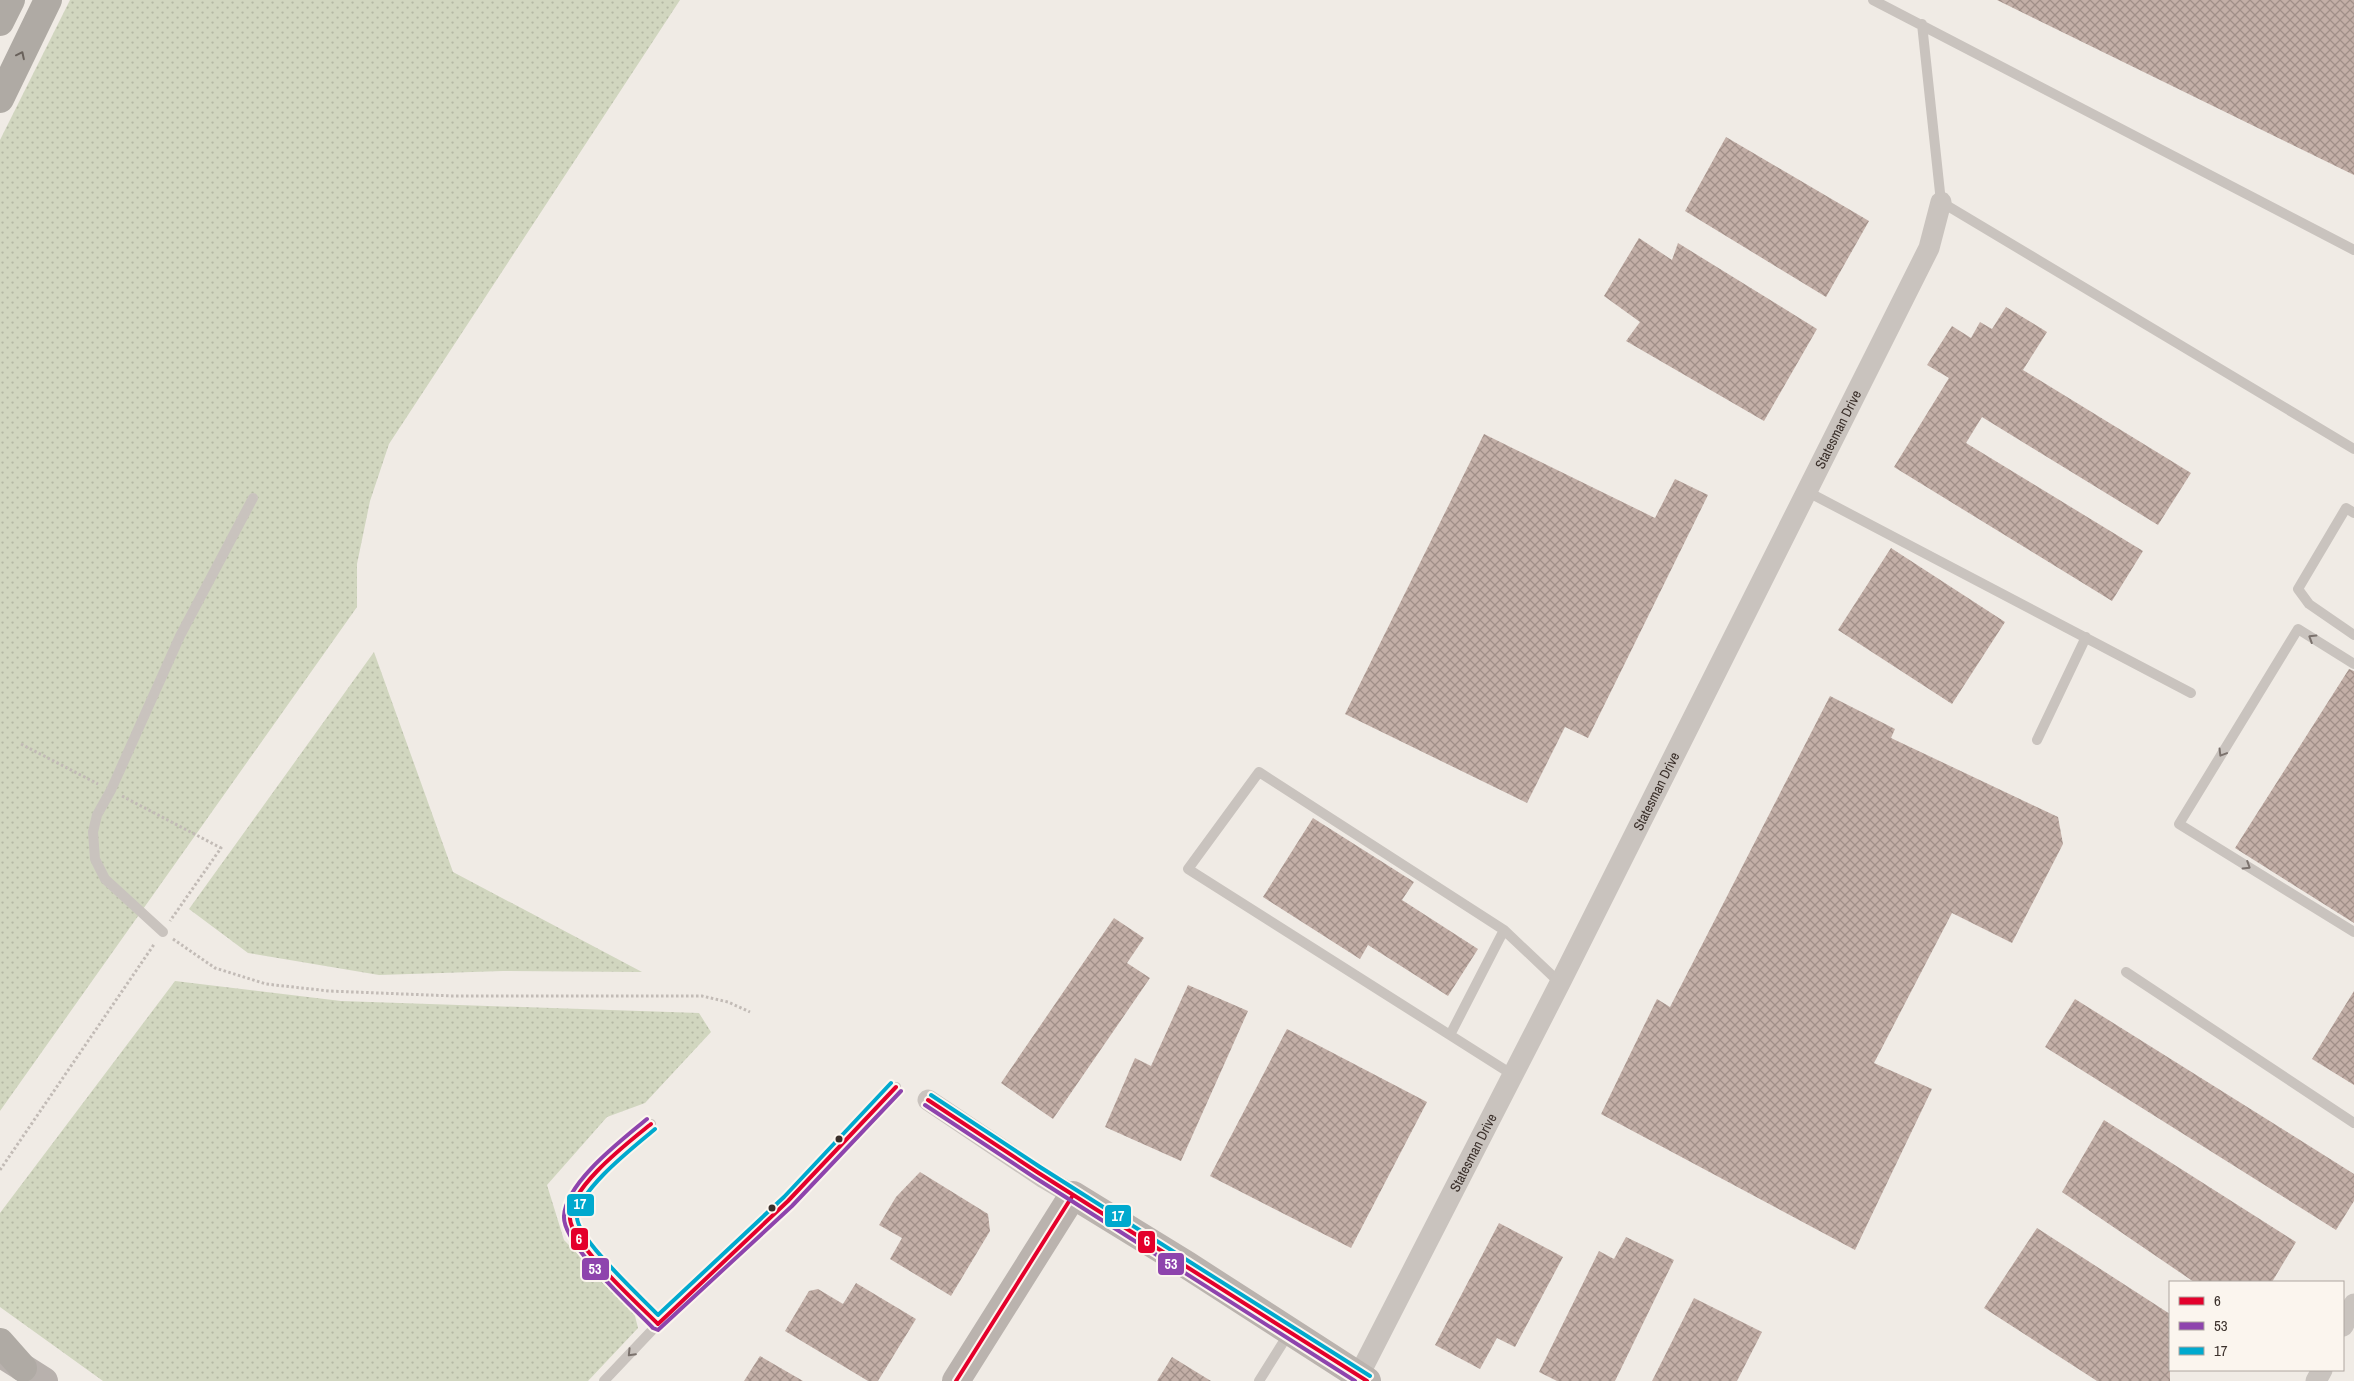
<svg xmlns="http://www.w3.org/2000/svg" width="2354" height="1381" viewBox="0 0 2354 1381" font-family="'Archivo Narrow',sans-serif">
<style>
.grass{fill:url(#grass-dots)}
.building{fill:url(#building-cross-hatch)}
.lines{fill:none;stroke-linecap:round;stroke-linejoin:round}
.path{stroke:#c2bbb6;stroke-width:3;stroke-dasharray:2.5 2.5;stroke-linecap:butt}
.lane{stroke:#c9c3be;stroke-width:10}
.street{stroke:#c9c3be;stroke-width:21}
.secondary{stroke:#bab3ae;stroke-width:28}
.primary{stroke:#b8b1ad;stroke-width:28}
.highway{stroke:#afaaa4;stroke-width:28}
.bus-1-casing{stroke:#fbf5ee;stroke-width:8}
.bus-2-casing{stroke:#fbf5ee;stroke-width:8}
.bus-3-casing{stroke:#fbf5ee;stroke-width:8}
.bus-1{stroke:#e4002b;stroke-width:4}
.bus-2{stroke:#8e44ad;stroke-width:4}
.bus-3{stroke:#00a9ce;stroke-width:4}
.oneway{stroke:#69615b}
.oneway2{stroke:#7b726d}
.bus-dot{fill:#3b302b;stroke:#fbf5ee;stroke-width:2}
.labels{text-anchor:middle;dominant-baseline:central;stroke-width:4;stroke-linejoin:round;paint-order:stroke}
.street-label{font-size:14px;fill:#3b302b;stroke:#fbf5ee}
.line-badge{stroke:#fbf5ee;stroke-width:2}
.badge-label{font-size:14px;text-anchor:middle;font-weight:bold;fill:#fff}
</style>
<defs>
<pattern id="grass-dots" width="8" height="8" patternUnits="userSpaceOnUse" patternTransform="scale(1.25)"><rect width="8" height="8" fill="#d1d6bf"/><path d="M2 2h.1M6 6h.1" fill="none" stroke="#b4b8a4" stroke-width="1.8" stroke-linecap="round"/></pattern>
<pattern id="building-cross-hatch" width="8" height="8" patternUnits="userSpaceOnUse" patternTransform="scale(1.25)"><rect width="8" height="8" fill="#c3afa7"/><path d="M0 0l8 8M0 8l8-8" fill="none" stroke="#a08f88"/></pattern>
</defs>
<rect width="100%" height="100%" fill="#f0ebe5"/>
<path class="grass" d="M70,0H680L389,444L370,501L357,564V607L0,1111V140Z
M374,652L453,872L642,972L503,971L379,975L248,953L189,909Z
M175,981L341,1001L699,1013L711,1032L645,1103L607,1117L547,1185L564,1240L634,1312L638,1328L588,1381H103L0,1307V1213Z"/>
<path class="building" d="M1997,0H2354V175Z
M1726,137L1869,221L1826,297L1685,211Z
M1639,238L1672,260L1678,243L1817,329L1764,421L1626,341L1640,322L1604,296Z
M2006,307L2047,332L2023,370L2191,473L2158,525L1982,417L1966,443L2143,551L2112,601L1894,467L1949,378L1927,365L1952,326L1971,338L1980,322L1992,329Z
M1484,434L1655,518L1675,479L1708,495L1588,738L1565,727L1527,803L1345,714Z
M1891,548L2005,622L1952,704L1838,630Z
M2349,669L2354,671V923L2235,848Z
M1830,696L1895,729L1891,738L2058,817L2063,844L2012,943L1952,913L1874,1063L1932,1089L1855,1250L1601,1114L1657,999L1670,1007Z
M1313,818L1414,882L1402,900L1478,949L1448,996L1368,945L1360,959L1263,897Z
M1114,918L1144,938L1127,963L1150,978L1053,1119L1001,1083Z
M1188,985L1248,1011L1181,1161L1105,1127L1135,1058L1151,1066Z
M2354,991V1085L2312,1059Z
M2075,999L2354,1174V1201L2336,1230L2045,1047Z
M1287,1029L1427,1102L1351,1248L1210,1176Z
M2104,1120L2296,1242L2272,1282H2194L2062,1192Z
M920,1172L988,1214L990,1231L951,1296L890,1259L902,1238L879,1225L896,1197Z
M1499,1223L1563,1257L1515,1347L1497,1338L1480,1369L1435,1345Z
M2037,1228L2170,1314V1381H2097L1984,1308Z
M1626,1237L1674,1260L1615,1381H1557L1539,1372L1599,1251L1614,1259Z
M856,1283L916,1319L878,1381H868L785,1331L809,1291L818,1289L843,1304Z
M1694,1298L1762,1332L1737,1381H1652Z
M760,1356L803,1381H744Z
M1172,1357L1211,1381H1157Z"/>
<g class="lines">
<path class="path" d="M21,744L98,784
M122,796L221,848L170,921
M173,939L215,968L266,984L329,991L453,996H702L728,1002L750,1012
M0,1170L155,943"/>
<path class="lane" d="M1873,0L2354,250
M1922,24L1941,202L2354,449
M1806,491L2191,693
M2354,513L2346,508L2298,589L2309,604L2354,635
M2354,664L2298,629L2179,824L2354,932
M2037,740L2086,637
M163,932L105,879L95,859L93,832L97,815L111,790L180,636L253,498
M2126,972L2354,1123
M1450,1035L1504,930
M1513,1075L1188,869L1259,772L1504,930L1560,983
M651,1124C631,1141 569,1191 570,1217C571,1228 576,1236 582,1245L658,1324
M604,1381L658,1324L788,1201L896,1087
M1259,1381L1289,1333"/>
<g class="street">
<path d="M928,1100L1044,1178L1073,1195"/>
<path d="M2343,1326L2354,1304"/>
<path id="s1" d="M1359,1375L1560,983L1929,248L1941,202"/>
<path d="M2316,1381L2322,1370"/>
</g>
<path class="secondary" d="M956,1381L1073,1195L1187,1265L1367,1381"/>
<path class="primary" d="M3,1355L44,1381"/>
<path class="highway" d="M0,22L11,0
M0,99L48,0
M0,1342L23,1368"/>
<g class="bus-1-casing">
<path id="bus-1" d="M928,1100L1037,1172L1367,1381
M651,1124C629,1142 568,1188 570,1219C572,1244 638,1304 658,1324L788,1201L896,1087
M956,1381L1073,1195"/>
</g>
<g class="bus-2-casing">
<path id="bus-2" d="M925,1105L1034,1177L1355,1381
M647,1119C622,1140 566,1182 564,1216C562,1244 633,1307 653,1328L658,1330L792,1206L901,1091"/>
</g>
<g class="bus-3-casing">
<path id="bus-3" d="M931,1095L1040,1167L1370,1376
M655,1129C635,1146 579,1189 577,1216C575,1237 642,1298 658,1315L784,1197L891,1083"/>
</g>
<use href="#bus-1" class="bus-1"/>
<use href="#bus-2" class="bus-2"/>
<use href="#bus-3" class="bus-3"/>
</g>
<defs><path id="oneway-chevron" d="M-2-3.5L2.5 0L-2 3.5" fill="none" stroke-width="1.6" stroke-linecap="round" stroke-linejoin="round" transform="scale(1.25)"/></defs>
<use class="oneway" href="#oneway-chevron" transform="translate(21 55) rotate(-64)"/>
<g class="oneway2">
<use href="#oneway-chevron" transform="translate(2312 638) rotate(-148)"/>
<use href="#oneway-chevron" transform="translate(2222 753) rotate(121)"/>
<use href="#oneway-chevron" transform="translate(2247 866) rotate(32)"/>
<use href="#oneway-chevron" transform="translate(631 1353) rotate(134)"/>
</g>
<g class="bus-dot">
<circle cx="839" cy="1139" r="4.5"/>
<circle cx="772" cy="1208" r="4.5"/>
</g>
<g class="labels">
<g class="street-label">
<text stroke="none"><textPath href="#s1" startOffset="1060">Statesman Drive</textPath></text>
<text stroke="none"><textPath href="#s1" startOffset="655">Statesman Drive</textPath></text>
<text stroke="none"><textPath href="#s1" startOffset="250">Statesman Drive</textPath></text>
</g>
</g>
<g class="line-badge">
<rect x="566" y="1193" width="29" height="24" rx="5" fill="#00a9ce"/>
<rect x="1104" y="1204" width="28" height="24" rx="5" fill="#00a9ce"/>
<rect x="570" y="1227" width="19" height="24" rx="5" fill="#e4002b"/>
<rect x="1137" y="1230" width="19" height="24" rx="5" fill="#e4002b"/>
<rect x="1157" y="1252" width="28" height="24" rx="5" fill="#8e44ad"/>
<rect x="581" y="1257" width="29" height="24" rx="5" fill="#8e44ad"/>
</g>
<g class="badge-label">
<text x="580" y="1209">17</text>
<text x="1118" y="1221">17</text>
<text x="579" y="1244">6</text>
<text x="1147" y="1246">6</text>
<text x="1171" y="1269">53</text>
<text x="595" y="1274">53</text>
</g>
<rect x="2169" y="1281" width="175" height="90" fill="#fbf5ee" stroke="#aea6a0"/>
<rect x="2179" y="1297" width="25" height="8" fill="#e4002b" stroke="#aea6a0"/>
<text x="2214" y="1306" font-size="15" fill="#3b302b">6</text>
<rect x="2179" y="1322" width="25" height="8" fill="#8e44ad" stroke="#aea6a0"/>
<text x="2214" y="1331" font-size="15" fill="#3b302b">53</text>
<rect x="2179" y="1347" width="25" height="8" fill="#00a9ce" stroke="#aea6a0"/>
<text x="2214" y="1356" font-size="15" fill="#3b302b">17</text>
</svg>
